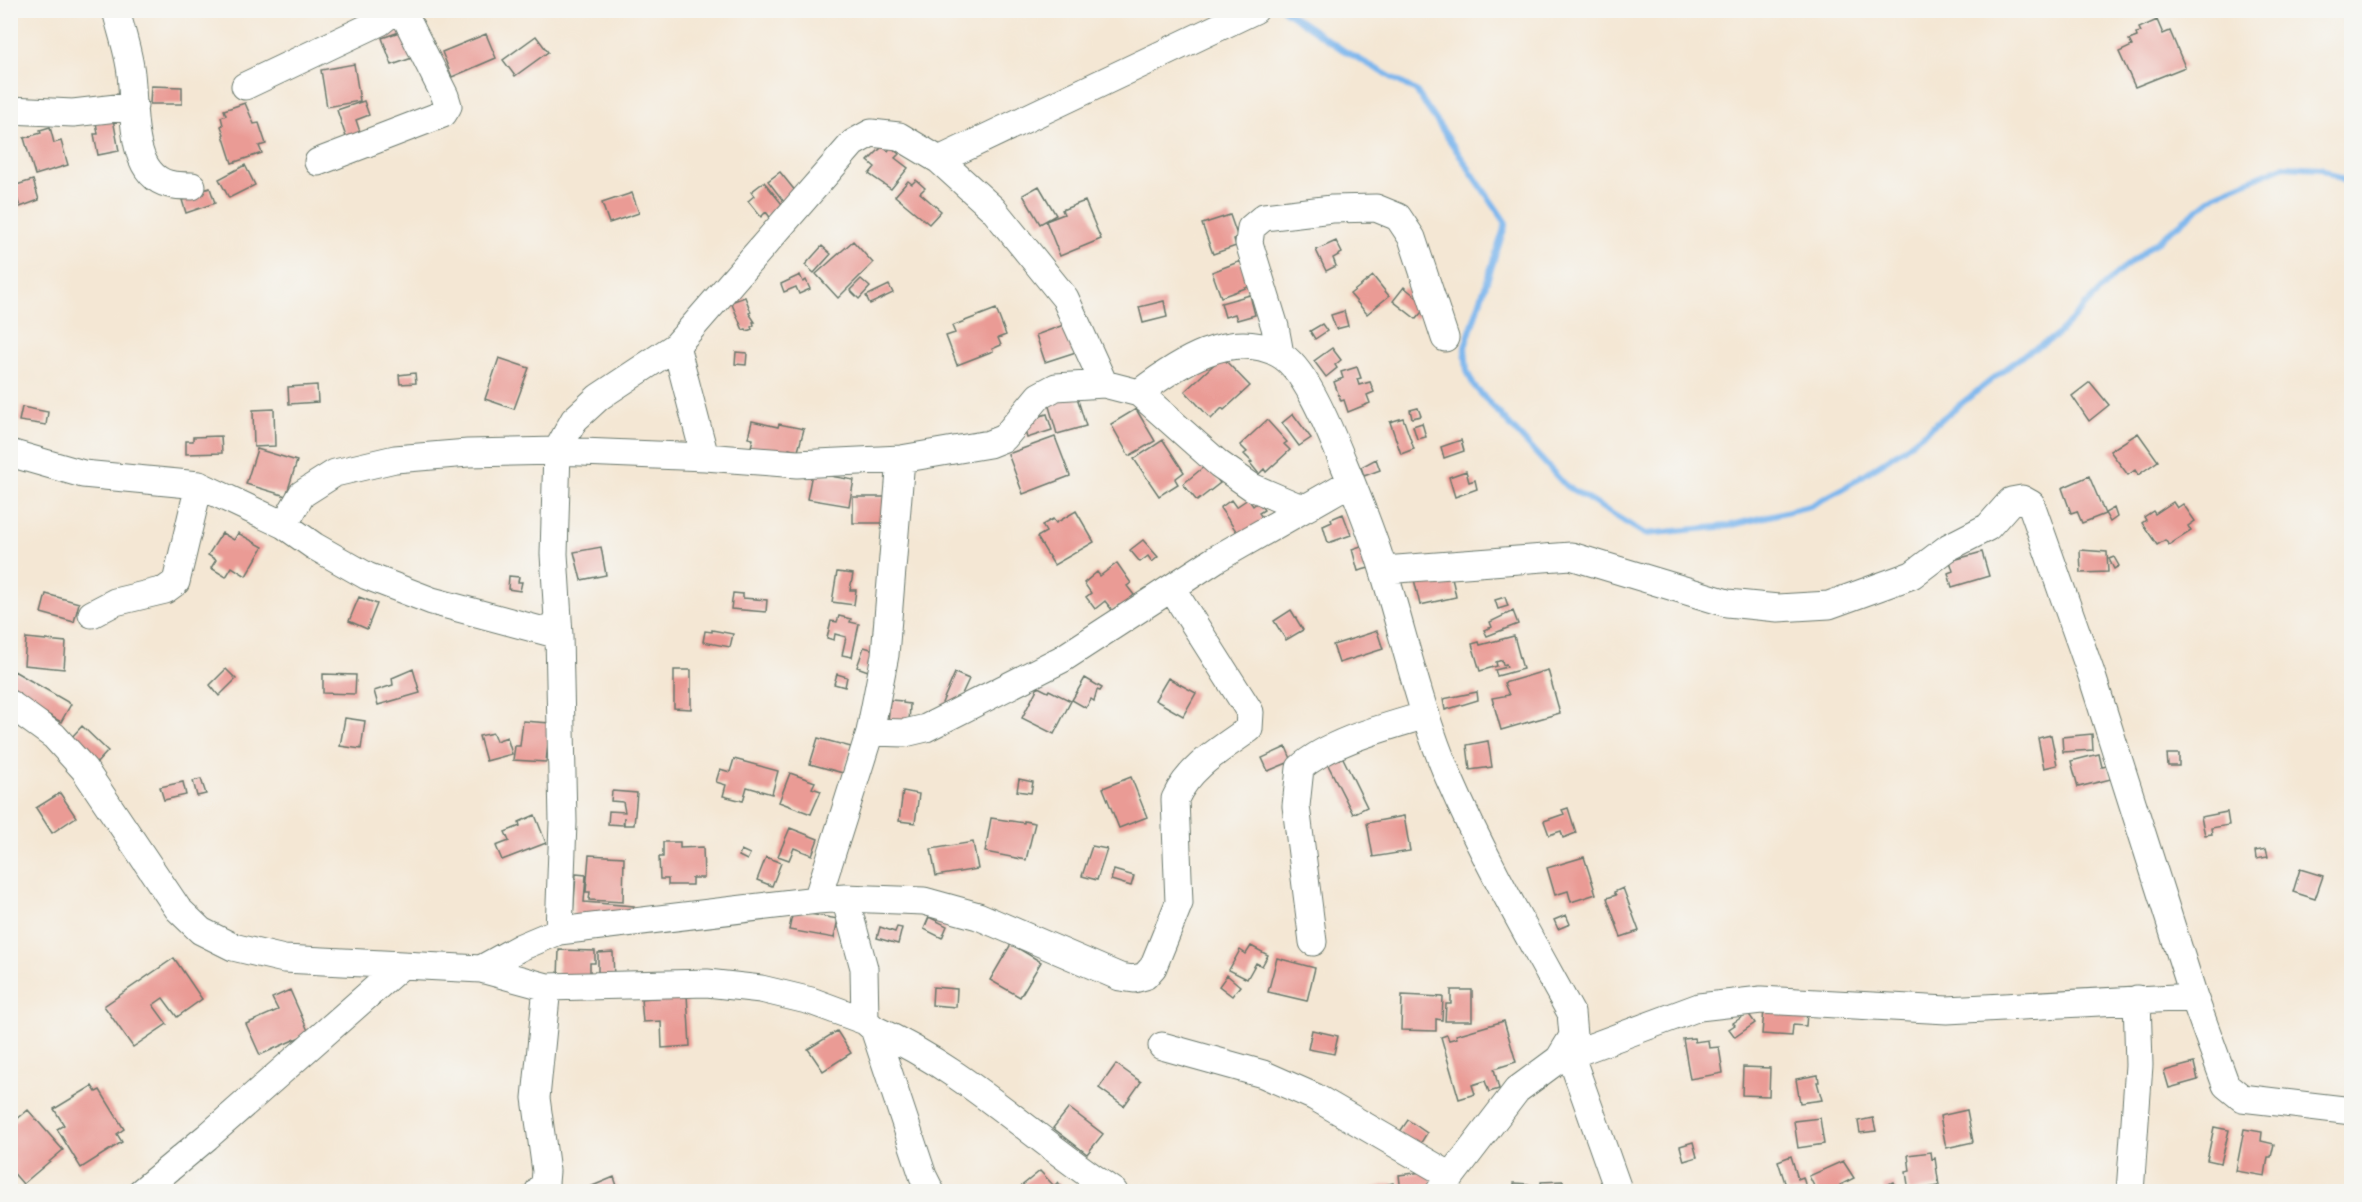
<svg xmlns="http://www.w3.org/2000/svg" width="2362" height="1202" viewBox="0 0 2362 1202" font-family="'Gentium Book Plus',serif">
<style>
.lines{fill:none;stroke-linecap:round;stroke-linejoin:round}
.stream{stroke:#7bb6ed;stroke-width:6}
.building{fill:#ea9b95}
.minor-casing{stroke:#6a786c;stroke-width:29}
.minor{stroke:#fff;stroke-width:27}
</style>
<rect width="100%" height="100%" fill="#f6f6f2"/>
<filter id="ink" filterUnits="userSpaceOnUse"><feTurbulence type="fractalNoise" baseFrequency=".0167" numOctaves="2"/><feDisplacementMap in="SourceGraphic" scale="12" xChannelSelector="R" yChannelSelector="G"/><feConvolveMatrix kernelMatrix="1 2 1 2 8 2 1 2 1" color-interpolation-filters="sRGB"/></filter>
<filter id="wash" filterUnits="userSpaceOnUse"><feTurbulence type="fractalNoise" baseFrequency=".008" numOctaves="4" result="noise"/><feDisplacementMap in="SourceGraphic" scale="24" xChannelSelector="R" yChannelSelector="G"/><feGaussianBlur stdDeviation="1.35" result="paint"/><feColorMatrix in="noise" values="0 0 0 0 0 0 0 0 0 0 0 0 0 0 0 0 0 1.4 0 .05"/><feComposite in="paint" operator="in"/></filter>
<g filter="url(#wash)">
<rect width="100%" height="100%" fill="#f4e7d4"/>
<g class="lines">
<path class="stream" d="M1284,10L1343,50L1416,91L1506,223L1465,347L1467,371L1474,386L1565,485L1645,534L1728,526L1810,506L1844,488L1903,449L2026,353L2055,337L2116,274L2217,194L2283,166L2320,168L2352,185"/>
</g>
<g id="blocks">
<path class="building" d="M2157,20L2163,34L2170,31L2185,67L2135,87L2119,52L2132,46L2129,40L2137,37L2136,33L2141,32L2139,28Z
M402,31L412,58L392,65L382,38Z
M486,34L496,58L452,77L442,52Z
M536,36L548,52L515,76L503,60Z
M354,64L360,101L327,107L321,70Z
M151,86L182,87V104H150Z
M364,101L369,115L356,120L361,135L350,149L337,110Z
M245,103L254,124L259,123L266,144L259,146L262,153L232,163L223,135L224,134L221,126L223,125L221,117L226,115L224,110Z
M113,119L119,151L98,155L94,134H98L96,122Z
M50,127L54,143L61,141L68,165L35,175L24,138L41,133L40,130Z
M882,147L888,151L891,147L899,154L895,158L908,168L891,189L869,174L875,167L868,161Z
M245,165L255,185L229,198L219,179Z
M780,172L796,192L784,202L768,181Z
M33,180L39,200L20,207L13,186Z
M916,180L925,188L920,193L941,211L929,224L895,196L908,181L912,184Z
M764,182L786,209L772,220L766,212L761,217L748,201L754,196L751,192Z
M1039,186L1056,215L1040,224L1023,195Z
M210,188L215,203L186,213L182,200L191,197L190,194Z
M632,193L639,213L609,223L602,203Z
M1085,201L1101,239L1060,256L1046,221L1064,214L1062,210Z
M1230,215L1238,238L1234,239L1236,246L1213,254L1202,224Z
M853,241L873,263L838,298L816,274Z
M1336,241L1342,253L1333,258L1336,266L1326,271L1316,250Z
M822,246L831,254L814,273L805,265Z
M1241,261L1251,286L1221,297L1212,272Z
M800,275L803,282L806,280L810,289L799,294L796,287L784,292L781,284Z
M1373,276L1389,296L1367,314L1350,294Z
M861,279L870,287L859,299L850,290Z
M889,285L893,293L870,304L866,296Z
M1404,287L1427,306L1416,319L1393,301Z
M1250,295L1255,315L1237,320L1235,314L1225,317L1221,303Z
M745,297L751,312L749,313L755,322H753L754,325L751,327L752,329L747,331L746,329L743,330L731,302Z
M1164,301L1167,317L1143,323L1139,307Z
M996,309L1006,335L998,338L1001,345L992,349L993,351L957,365L946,336L955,333L952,326Z
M1344,311L1348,326L1336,329L1331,315Z
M1072,322L1082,350L1045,362L1036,335Z
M1322,324L1327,331L1315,339L1310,331Z
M1332,348L1341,360L1335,365L1337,368L1326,377L1314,361Z
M736,352L747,353L746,365L735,364Z
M1222,357L1250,386L1224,410L1222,408L1211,419L1185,391Z
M499,358L529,368L514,409L485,399Z
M1357,367L1361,378L1357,379L1359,385L1370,382L1374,392L1367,395L1370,403L1348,412L1344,400L1341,401L1334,382L1343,378L1341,372Z
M415,373L416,383L400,384L399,375Z
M2090,382L2109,405L2089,421L2072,396Z
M317,385L318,402L289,404L288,387Z
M1046,396L1077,397L1086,426L1057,434Z
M22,407L48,412L46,425L19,421Z
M1418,408L1421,416L1412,418L1410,410Z
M274,409L275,446L254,447L253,410Z
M1136,409L1155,441L1129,456L1111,424Z
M1047,414L1052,430L1027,438L1022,421Z
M1293,414L1311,438L1299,446L1282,423Z
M1403,418L1414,449L1401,454L1390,422Z
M1267,420L1287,442L1284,444L1290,450L1266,472L1264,469L1259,474L1250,463L1252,462L1244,454L1247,452L1240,445Z
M752,421L778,427L779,424L804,429L798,451L789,449L787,459L750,451L753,439L748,438Z
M1422,423L1426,437L1417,439L1413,426Z
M2138,433L2158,461L2138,475L2135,470L2128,475L2110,451Z
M221,436L222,453L186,454V441H193V437Z
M1055,437L1070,476L1023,494L1008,454Z
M1163,440L1184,472L1175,479L1178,484L1159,496L1134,459Z
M1461,440L1464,451L1444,458L1441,447Z
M257,449L297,461L286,496L246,484Z
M1376,459L1380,470L1364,476L1361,467Z
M1206,465L1220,483L1197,501L1183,484Z
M1466,471L1469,482L1475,480L1477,489L1455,497L1449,477Z
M812,473L854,480L849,506L807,499Z
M2089,476L2105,514L2082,523L2077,511L2071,513L2062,488Z
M853,497H891V523H853Z
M1248,499L1253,506L1258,502L1264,510L1259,513L1265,521L1241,538L1220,508L1231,500L1236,507Z
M2173,502L2177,508L2183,504L2195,521L2188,526L2191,531L2169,545L2165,540L2157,545L2142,523L2146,520L2144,517L2153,511L2155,514Z
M2114,508L2117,517L2110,522L2105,513Z
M1076,511L1094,542L1054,565L1037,537L1046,532L1042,525L1053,519L1056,523Z
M1343,514L1351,535L1328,543L1323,526L1332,522L1331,519Z
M222,533L234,540L238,533L263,547L246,576L232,567L226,577L211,568L216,560L208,555Z
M1143,540L1158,557L1152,562L1148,556L1140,562L1130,550Z
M1367,544L1373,567L1358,571L1352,549Z
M601,547L606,575L581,580L574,552Z
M2080,550L2107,552L2108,572L2081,573Z
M1982,552L1989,576L1952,587L1948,573L1953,571L1950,561Z
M2114,557L2119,566L2114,569L2109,559Z
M1117,563L1131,583L1127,586L1134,595L1130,599L1133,603L1123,610L1119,605L1112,610L1105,601L1095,609L1086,597L1091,593L1084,583L1097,572L1100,576Z
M1450,567L1456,597L1420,605L1413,575Z
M837,572L853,574L850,590H856L854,605L832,602Z
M509,576L519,577L518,582H522L520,591L508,589Z
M733,593L743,594V598L767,600L766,612L731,609Z
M46,594L79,603L74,622L41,613Z
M359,597L377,604L367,629L349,621Z
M1505,597L1508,606L1498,609L1495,600Z
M1291,610L1303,630L1286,640L1274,621Z
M1513,611L1518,624L1487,636L1484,630L1492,627L1490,622Z
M839,616L851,619L850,622L859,624L852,657L842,655L846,637L835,634L834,640L827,638L831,621L837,622Z
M712,630L733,634L730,647L703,642L705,631L712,632Z
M1377,631L1383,649L1339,663L1333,645Z
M1514,636L1523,669L1497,676L1495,670L1507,667L1506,664L1503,665L1502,660L1496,662L1497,666L1480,671L1472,644L1479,642L1480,645Z
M26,638L66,642L64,669L24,665Z
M864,647L874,650L868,671L857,667Z
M226,669L236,679L219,696L210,685Z
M413,669L420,693L378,705L374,691L393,685L392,678Z
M674,670H691V709L674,708Z
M1548,670L1560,713L1501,730L1492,698L1509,695L1504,683Z
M14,671L71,704L61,722L10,693V678Z
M955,673L969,679L955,709L942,703Z
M323,674L356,675L355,694L323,693Z
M837,674L847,677L845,687L834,684Z
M1085,678L1102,688L1100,691L1097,690L1094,701L1091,699L1086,708L1072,700Z
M1168,678L1196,693L1183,716L1155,700Z
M1038,687L1048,692L1049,690L1071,701L1054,734L1022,718Z
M1477,692L1478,700L1445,710L1443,699Z
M890,700L903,701V703L910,704L909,725L888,723Z
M345,718L365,721L361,749L340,746Z
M523,721L550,723L546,762L513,760L515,746H520Z
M82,726L108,751L96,764L70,739Z
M493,733L496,741L507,737L512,754L486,761L479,736Z
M2092,734L2093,750L2063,752L2062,737Z
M2051,735L2057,765L2044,768L2038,738Z
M818,738L851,747L843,773L810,764Z
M1488,741L1492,767L1470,770L1467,745Z
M1286,747L1292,761L1268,771L1262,758Z
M2099,754L2102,767L2107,766L2111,779L2078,787L2071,761Z
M2167,754H2179V766H2168Z
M1342,756L1367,807L1353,814L1327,763Z
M734,759L778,771L772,794L747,787L743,801L723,796L726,785L716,782L720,769L730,772Z
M790,773L815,782L812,788L821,791L811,814L779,802Z
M1131,777L1147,817L1119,828L1103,788Z
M201,779L206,794L197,796L193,781Z
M1019,779L1033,782L1031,793L1017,791Z
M183,782L186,795L164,800L160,787Z
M612,791L637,793L634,825H624V817L623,825L608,824L609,811L625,812L623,802L611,801Z
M903,791L919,794L915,823L899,821Z
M60,793L76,817L52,833L36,808Z
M1568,808L1576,833L1563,838L1561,831L1549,835L1544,821L1564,814L1562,810Z
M2227,812L2229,825L2211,828L2212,834L2205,835L2201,817Z
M535,815L546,843L502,860L496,846L509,841L505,832L520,826L519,822Z
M1404,816L1410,851L1373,857L1367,823Z
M991,818L1024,823V821L1035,823L1026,860L985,852Z
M790,828L818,839L812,855L794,848L789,860L778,856Z
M663,842H680V848L703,847L704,878H692V885H668V879H660L659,857H663Z
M973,842L978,869L936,876L931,849Z
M1092,846L1107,849L1097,880L1082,876Z
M2266,849L2268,857L2256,859L2255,851Z
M741,850L750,854L747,860L739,856Z
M589,855L624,857L623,902L589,900L590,892H586Z
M766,857L781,863L772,886L757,880Z
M1584,857L1596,894L1571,902L1568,891L1555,895L1547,868Z
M2300,869L2323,876L2315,899L2293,892Z
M1114,870L1134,876L1131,886L1111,880Z
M576,874L586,875L584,902L634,906L633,920L573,916Z
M1623,888L1639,931L1621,937L1607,898L1616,895L1614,892Z
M793,911L838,919L834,938L789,930Z
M1566,915L1570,924L1558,929L1554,920Z
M929,917L947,926L942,938L924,929Z
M880,927L895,932L897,927L902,928L898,944L877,938Z
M1011,944L1041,962L1020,997L990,980Z
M1251,946L1268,955L1262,966L1256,963L1247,979L1229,970L1240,950L1246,954Z
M559,950L595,951V963H590V978H558Z
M613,952L614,980H598V953Z
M174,958L202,999L177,1017L163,998L153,1005L167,1024L133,1047L104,1006Z
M1277,958L1315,968L1307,1001L1268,992Z
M1227,975L1240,986L1232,996L1219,986Z
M933,987L957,989L956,1007L932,1005Z
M290,990L309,1033L260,1055L246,1024L278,1010L272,998Z
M1451,990H1472V1021H1445L1446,1004H1451Z
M687,995L690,1046L662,1048L661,1021L643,1022L641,999Z
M1402,995L1443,997L1442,1020L1436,1019V1031L1401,1030Z
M1764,1010L1807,1013L1806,1026L1793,1025L1792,1036L1762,1034Z
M1748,1013L1755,1023L1735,1037L1729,1029L1735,1025L1733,1023Z
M1504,1021L1516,1062L1494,1069L1499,1089L1489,1092L1485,1081L1472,1085L1475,1094L1459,1099L1441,1037L1447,1035L1449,1040L1457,1038L1456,1035Z
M1312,1030L1338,1036L1334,1054L1308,1049Z
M837,1031L851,1053L823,1071L808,1049Z
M1694,1038L1695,1042L1708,1040L1709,1048L1719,1047L1723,1073L1690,1079L1683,1039Z
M2194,1063L2198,1080L2169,1088L2164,1071Z
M1116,1064L1141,1082L1124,1106L1099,1088Z
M1743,1067L1770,1068L1769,1096L1742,1095Z
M1818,1075L1819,1082H1817L1822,1100L1800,1103L1796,1079Z
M92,1086L96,1092L100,1090L124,1129L117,1134L122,1142L81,1168L57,1129L64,1125L54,1109Z
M1069,1108L1103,1134L1087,1154L1053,1128Z
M28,1110L63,1150L23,1184L10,1169V1125Z
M1967,1110L1973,1142L1946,1148L1940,1116Z
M1820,1118L1824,1144L1798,1148L1794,1121Z
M1873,1118L1876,1131L1860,1133L1858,1121Z
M1408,1120L1427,1133L1419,1146L1399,1133Z
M2214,1127L2229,1130L2221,1163L2207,1160Z
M2244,1129L2262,1132L2261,1141L2274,1144L2271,1157H2268L2265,1176L2236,1171Z
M1693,1142L1697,1157L1684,1161L1680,1146Z
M1931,1152L1932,1159L1935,1158L1939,1186L1909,1191L1906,1172L1910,1171L1908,1155Z
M1791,1156L1798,1179L1803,1177L1807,1191L1788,1192L1778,1161Z
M1843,1161L1854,1178L1840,1185L1844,1192H1817L1809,1176Z
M1040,1171L1054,1186L1058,1182L1066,1192H1014Z
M1431,1171L1433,1192H1401L1399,1175Z
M614,1177L619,1192H592L590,1187Z
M1563,1181V1192H1541V1182Z
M1894,1182L1897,1192H1885L1883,1186Z
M1393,1183L1395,1192H1369V1189Z
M1514,1183L1528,1184L1527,1192H1514Z"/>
</g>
</g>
<g filter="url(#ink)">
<use href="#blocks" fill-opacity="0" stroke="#6a786c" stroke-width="1.5"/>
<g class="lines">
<g class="minor-casing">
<path id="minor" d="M116,10C121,31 129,53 131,74C135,105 128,174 169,184C176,186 184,186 192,186
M245,86L380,22L390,14L391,10
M10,110L73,113L134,106
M939,160L1255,10
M318,162L443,114L448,106L445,96L407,20L399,10
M676,346L705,457
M1280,354L1275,327L1249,243L1251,228L1264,217L1332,209L1376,208L1398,217L1412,238L1445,338
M1139,393C1177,364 1230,328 1279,354C1306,368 1331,434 1343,462C1358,498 1373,535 1384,572C1405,640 1420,710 1448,776C1483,857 1528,935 1571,1013L1573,1036L1559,1059
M10,453L83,474L199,485L284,525L314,546L367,576L432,601L559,635
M284,525L302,494L335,473L395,459L468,453L557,451L705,457L797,464L901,459L989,444L1004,438L1039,396L1056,387L1104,384
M1384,570L1571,556L1727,603L1778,608L1829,605L1912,575L1949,547L1988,527L2011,501L2022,499L2031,504L2092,676L2194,997L2226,1085L2242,1098L2352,1111
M92,614L115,602L165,590L176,582L199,485
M10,704L54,736L84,769L178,909L201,931L233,947L284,959L481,969L547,987L707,983L761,989L811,1001L865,1021L874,1029L923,1176L931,1192
M870,732L905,733L926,728L1062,659L1216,559L1351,482
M845,898L864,968L865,1021
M817,900L870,732L885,655L901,459
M559,931L563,822L559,635L554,554L557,451L574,420L599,397L676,346L853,143L871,133L899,136L939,160L993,209L1065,298L1104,384L1139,393L1219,464L1252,487L1294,505L1308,507
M1313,942L1296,806L1300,768C1330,741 1387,727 1426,715
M481,969L521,947L559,931L817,900L845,898L924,901L978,916L1120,977L1134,979L1145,976L1153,967L1179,903L1175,799C1189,767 1221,749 1249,729L1250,712L1172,589
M874,1029C963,1068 1034,1139 1114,1192
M1162,1046L1263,1074L1315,1097L1451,1176
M1570,1054L1619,1192
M141,1192L207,1137L402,965
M538,1192L545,1183L546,1171L536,1098L547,987
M1439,1192L1517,1090L1559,1059L1699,1007L1761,1000L1947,1010L2194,997
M2130,1192L2139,1065L2137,999"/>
</g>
<use href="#minor" class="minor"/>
</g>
</g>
<rect width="2362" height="1202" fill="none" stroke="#f6f6f2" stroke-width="36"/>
</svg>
